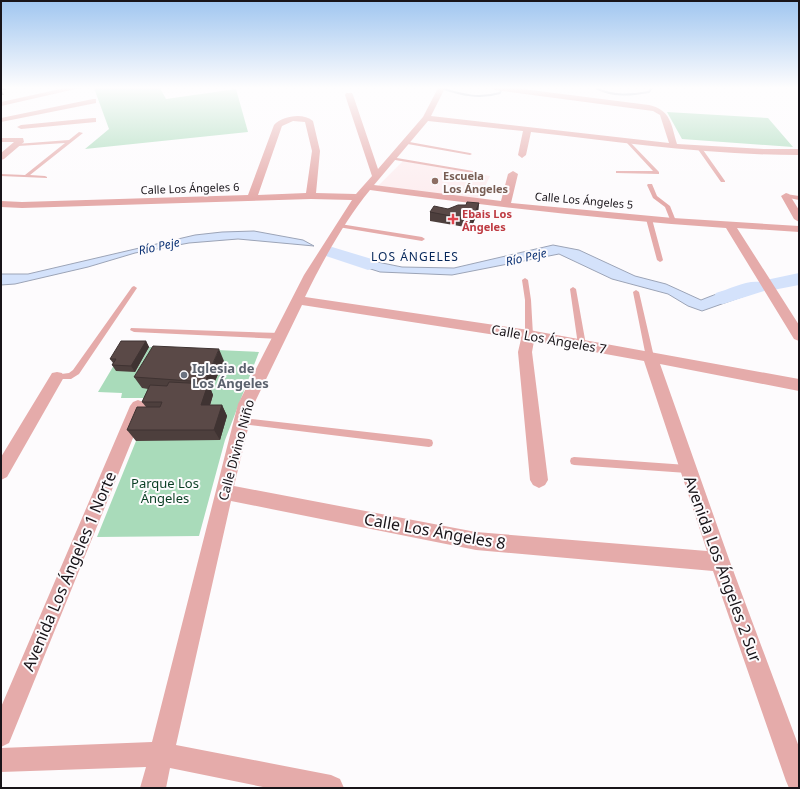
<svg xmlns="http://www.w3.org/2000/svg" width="800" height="789" viewBox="0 0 800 789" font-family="'Noto Sans',sans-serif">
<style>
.education{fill:#fdedef}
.green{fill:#a9dbba}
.water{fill:#d4e2fb;stroke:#9ca4b7}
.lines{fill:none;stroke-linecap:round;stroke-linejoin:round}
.stream{stroke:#9ca4b7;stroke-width:2}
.river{fill:#d4e2fb;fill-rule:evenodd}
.lane{fill:#e5abaa;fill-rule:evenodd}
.street{fill:#e5abaa;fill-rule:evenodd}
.wall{fill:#4d3f3d}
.shaded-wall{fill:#3f3332}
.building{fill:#5a4947;stroke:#3f3332}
.education-dot{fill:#8d6e63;stroke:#fdfbfd;stroke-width:1.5}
.health-dot{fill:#e0444e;stroke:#fdfbfd;stroke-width:1.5}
.worship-dot{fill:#6b7280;stroke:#fdfbfd;stroke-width:1.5}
.labels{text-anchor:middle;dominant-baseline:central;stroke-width:4;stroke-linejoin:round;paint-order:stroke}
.far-education-label{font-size:11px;font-weight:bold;fill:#785e54;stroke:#fdfbfd;text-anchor:start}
.far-street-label{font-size:11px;fill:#181419;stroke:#fdfbfd}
.far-health-label{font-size:11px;font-weight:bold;fill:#be3a42;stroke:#fdfbfd;text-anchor:start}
.far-water-label{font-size:12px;font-style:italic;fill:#0e3476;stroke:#fdfbfd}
.far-neighbourhood-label{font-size:12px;letter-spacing:1px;fill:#052659;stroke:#fdfbfd}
.street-label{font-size:13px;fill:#181419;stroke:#fdfbfd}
.worship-label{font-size:13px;font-weight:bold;fill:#5b616d;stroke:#fdfbfd;text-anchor:start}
.park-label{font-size:13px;fill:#093e23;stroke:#fdfbfd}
.near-street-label{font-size:16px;fill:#181419;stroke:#fdfbfd}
</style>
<rect width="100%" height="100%" fill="#fdfbfd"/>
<path class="education" d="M403,161L490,176L479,200L378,186Z"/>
<path class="green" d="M94,88H160L166,99L236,89L248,132L85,149L109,129Z
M667,112L768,118L793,147L682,139Z
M149,347L259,352L225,440L199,536L97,537L136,441L207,416L213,395L152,398H121L122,393L98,392L114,365L135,372Z"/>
<path class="water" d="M254,231L303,240L314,246L238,239L189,243L135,253L88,267L15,284L1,285V274H28L195,235L222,232Z
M553,245L579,250L635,276L666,284L701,300C716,294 738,285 754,289L753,293L702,311L688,306L668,294L612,279L559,254L452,275L380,272L355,264L338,254L402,267L454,268Z"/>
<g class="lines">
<path class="stream" d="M441,88C462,95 479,99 500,93L502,88
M596,88C613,97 631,95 649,92L652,88"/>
<path class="river" d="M332,247L375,260L377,264L375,268L368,270L326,256L323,252L326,248Z
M799,273V285L773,290L766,288L764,291L723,304L716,303L713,298L716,293C730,289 750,278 764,283L766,280Z"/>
<path class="lane" d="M79,132L83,133L30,175L45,176L47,177V178L1,176V174L25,175L65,143L18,146L16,145V144L69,140Z
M404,141L470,153L472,154L470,155L402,143V142Z
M629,141L659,172V174L616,173V171H653L627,143V142Z
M697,147H701L725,181V182H721L697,148Z
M391,157L473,171L475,172L473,173L389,159V157Z
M648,184H652L657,196L670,206L676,221L675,222H671L665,207L653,198L647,185Z
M786,194L799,196V200L784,197V195Z
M647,218L652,219L663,260L662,261L660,262L657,260L646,219Z
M340,224L422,237L425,239L422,241L338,227L337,226Z
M525,278L528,280L531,300L533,335L529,337L525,335V300L522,280Z
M134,286L137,288L79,374L71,379H54L53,377L54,375L69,373L73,370L132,287Z
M573,287L576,289L586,345L582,348L578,345L570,289Z
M636,290L639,292L654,357L650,360L646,357L633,292Z
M131,328L280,333L284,336L280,339L134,332L130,330Z
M242,418L429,439L432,440L433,443L432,446L429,447L242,424L239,423L238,421L239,419Z
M574,457L687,465L690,466L692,469L690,472L687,473L574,465L571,464L570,461L571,458Z"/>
<path class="street" d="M65,88H80L1,106V102Z
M438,88H445L431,116L669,143L660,115L653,111L495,90L492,88H515L649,105C671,110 671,124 677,144L764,149H799V155C709,155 620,142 531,132L526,155L522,158L518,155L523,131L428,121L374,185L501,201L508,174L513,171L518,174L511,203L673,218L799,226V232L737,228L799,325V341L794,339L726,228C607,220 488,206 370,190C345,220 322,262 305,297L529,330L799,379V391L660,364L730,562L799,747V788H789L786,781L713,571L476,550L231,501L176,745L331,775L340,779L344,788H268L170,768L166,788H140L146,767L1,772V748L152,742L238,404L304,275L352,200L311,199L22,208L1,207V201L22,202L248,195L274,125C282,116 303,112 313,121L320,151L316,193L356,194L372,176L345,95L346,93H352L353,95L378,169L423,117ZM293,121L305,122L312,151L306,193L258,195L282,126ZM302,305L521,339L518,352L530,480L533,485L539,488L545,485L548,480L532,352L534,341L644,361L707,551L476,532L234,486L254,404Z
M93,99H96V103L1,122V118Z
M93,118H96V122L21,129L17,127L21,125Z
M1,138H23L24,142L4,159L1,160V153L14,142H1Z
M786,193L789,194L799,210V222L794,219L781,196Z
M57,372L62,373L64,377L7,477L1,480V457L52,373Z
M138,400L143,402L146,406L9,743L1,747V707L130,406L133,402Z"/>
</g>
<path class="wall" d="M479,203L478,212L471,228L430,221V212Z
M146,341L149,347L135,372L116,371L112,365L113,363L110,359Z
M224,361L211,390L213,395L210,405H222L227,416L220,440L136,441L127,430L146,407L142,402L148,389L142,388L134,377Z"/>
<path class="shaded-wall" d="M1,88H5L6,90H2Z
M1,89L4,95H1Z
M479,203L478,212L471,228L472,220Z
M146,341L149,347L135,372L131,366Z
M219,349L224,361L211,390L213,395L207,416L201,405L207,386L205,382Z
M222,405L227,416L220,440L214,430Z"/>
<path class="building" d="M467,202L479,203L472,220L430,212L434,206L448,209L458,205H466Z
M121,341H146L131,366L112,365L116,359H110Z
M153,346L219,349L205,382L134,377Z
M169,382L208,384L201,405H222L214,430H127L137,407H160L162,402H142L150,385L167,386Z"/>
<linearGradient id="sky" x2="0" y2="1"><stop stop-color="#a0c6f0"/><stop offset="0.44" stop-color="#fefdfe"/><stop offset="1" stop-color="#fefdfe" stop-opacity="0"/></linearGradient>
<rect width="800" height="199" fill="url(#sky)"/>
<circle class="education-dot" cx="435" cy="181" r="4"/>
<path class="health-dot" d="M451 213h4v4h4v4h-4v4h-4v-4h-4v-4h4z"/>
<circle class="worship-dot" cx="184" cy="375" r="4"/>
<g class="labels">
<g class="far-education-label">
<text x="443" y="175">Escuela<tspan x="443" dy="13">Los Ángeles</tspan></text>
</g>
<g class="far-street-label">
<text transform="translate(190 188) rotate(-2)">Calle Los Ángeles 6</text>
<text transform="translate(584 200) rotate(5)">Calle Los Ángeles 5</text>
</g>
<g class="far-health-label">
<text x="462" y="213">Ebais Los<tspan x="462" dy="13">Ángeles</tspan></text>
</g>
<g class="far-water-label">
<text transform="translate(159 246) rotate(-12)">Río Peje</text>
<text transform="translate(526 257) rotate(-13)">Río Peje</text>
</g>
<g class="far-neighbourhood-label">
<text x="415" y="256">LOS ÁNGELES</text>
</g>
<g class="street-label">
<text transform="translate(549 339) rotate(10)">Calle Los Ángeles 7</text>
<text transform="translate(236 450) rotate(-75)">Calle Divino Niño</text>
</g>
<g class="worship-label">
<text x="192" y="368">Iglesia de<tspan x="192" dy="15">Los Ángeles</tspan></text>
</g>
<g class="park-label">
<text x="165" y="483">Parque Los<tspan x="165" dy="15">Ángeles</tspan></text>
</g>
<g class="near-street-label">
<text transform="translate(435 531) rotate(10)">Calle Los Ángeles 8</text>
<text transform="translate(723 569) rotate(70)">Avenida Los Ángeles 2 Sur</text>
<text transform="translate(69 571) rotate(-67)">Avenida Los Ángeles 1 Norte</text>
</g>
</g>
<rect width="800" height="789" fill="none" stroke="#181419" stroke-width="4"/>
</svg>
